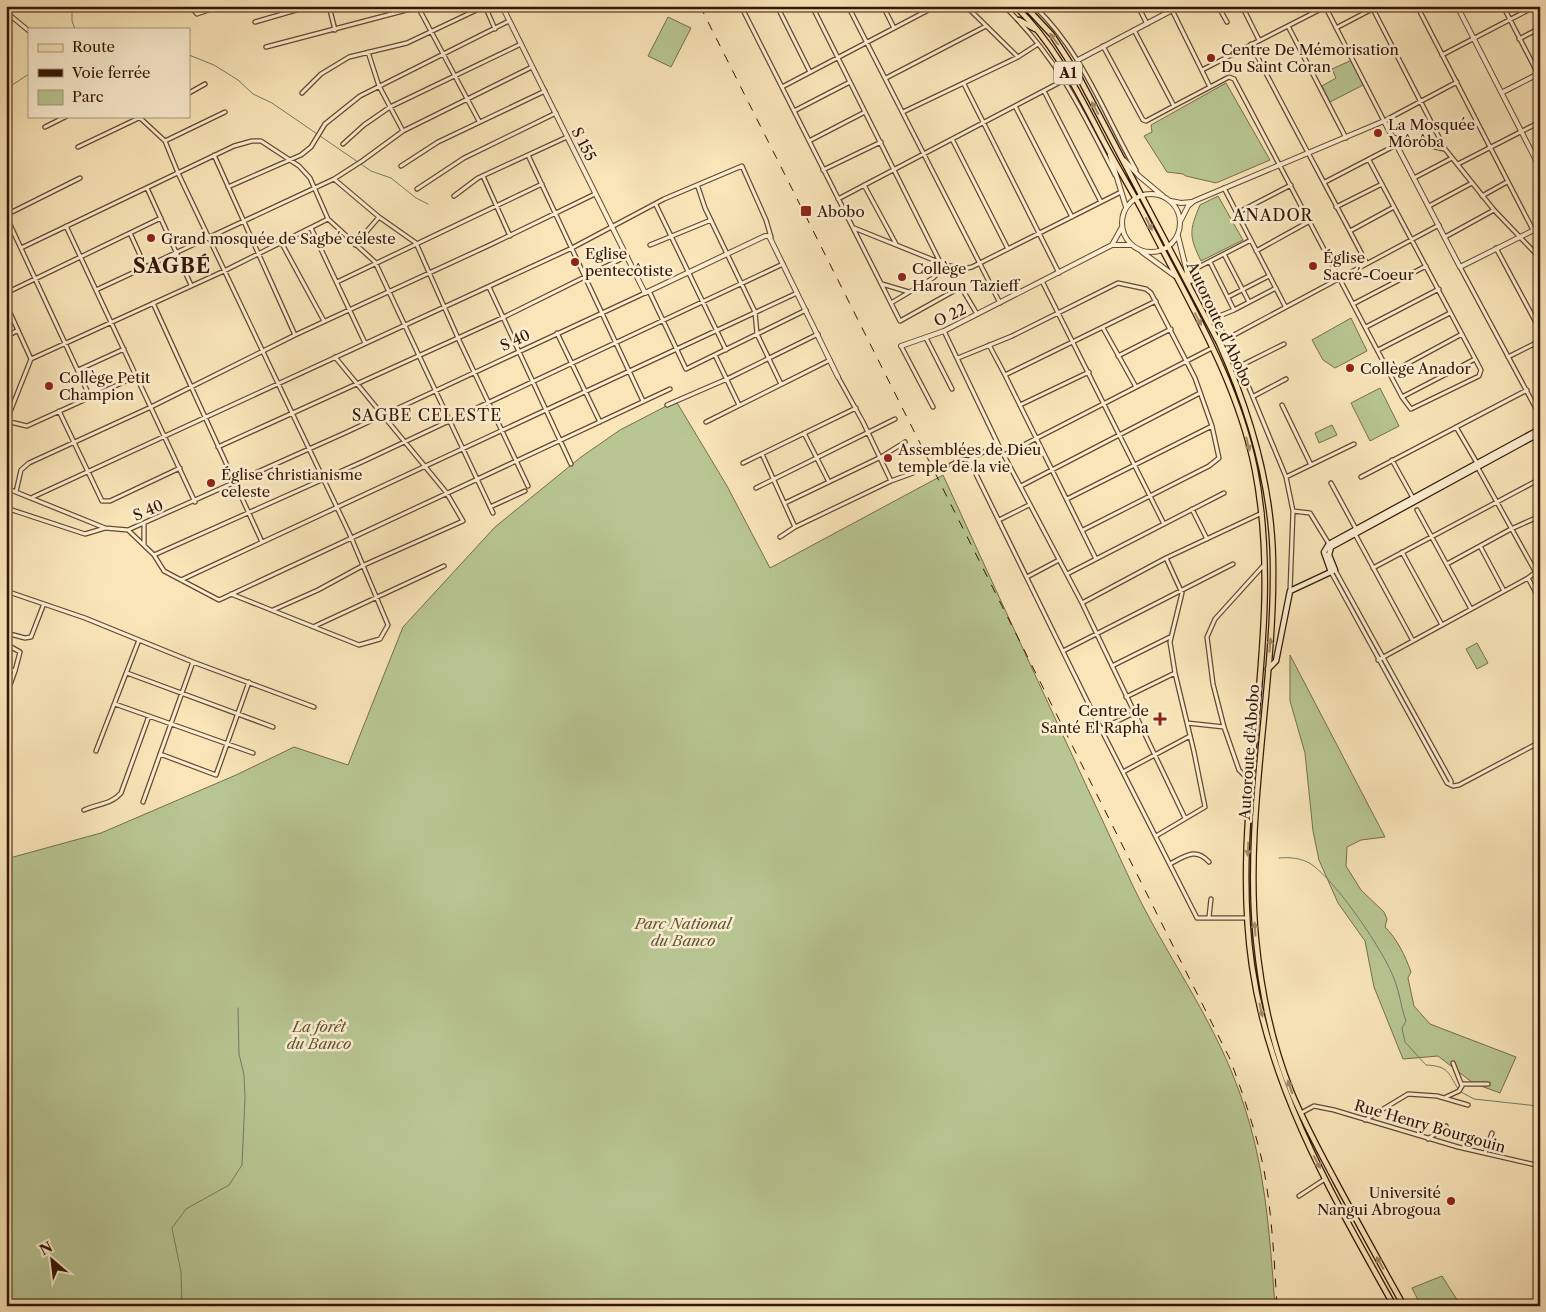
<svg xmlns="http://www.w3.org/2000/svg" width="1546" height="1312" viewBox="0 0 1546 1312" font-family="'Libre Caslon Text',serif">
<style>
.green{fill:#b8c693;stroke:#756e4c}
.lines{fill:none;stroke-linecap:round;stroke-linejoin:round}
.stream{stroke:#737c67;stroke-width:1}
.minor-casing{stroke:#644931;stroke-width:5.5}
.tertiary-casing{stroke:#644931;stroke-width:6}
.secondary-casing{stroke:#321504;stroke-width:7}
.primary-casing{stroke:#321504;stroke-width:7}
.minor{stroke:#fbeed1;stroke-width:3}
.tertiary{stroke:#fbeed1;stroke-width:4}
.secondary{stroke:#fbeed1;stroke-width:4.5}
.primary{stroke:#f9e5b8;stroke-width:4.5}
.rail{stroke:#321504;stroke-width:1;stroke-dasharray:9 9;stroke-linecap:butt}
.oneway{fill:#9f8767}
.poi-dot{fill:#8f2418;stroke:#fbeed1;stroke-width:2}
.labels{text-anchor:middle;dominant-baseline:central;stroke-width:5;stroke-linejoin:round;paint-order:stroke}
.shield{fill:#fbeed1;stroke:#6e5642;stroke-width:1}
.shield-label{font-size:14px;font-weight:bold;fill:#321504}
.poi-label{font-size:15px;fill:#321504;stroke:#fbeed1;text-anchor:start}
.street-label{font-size:15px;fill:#321504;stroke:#fbeed1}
.park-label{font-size:15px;font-style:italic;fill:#615336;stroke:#fbeed1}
.neighbourhood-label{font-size:16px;letter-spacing:1px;fill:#321504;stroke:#fbeed1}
.district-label{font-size:20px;font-weight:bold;letter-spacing:1px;fill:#321504;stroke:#fbeed1}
</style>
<rect width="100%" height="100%" fill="#f9e5b8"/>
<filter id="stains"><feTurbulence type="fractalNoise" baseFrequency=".004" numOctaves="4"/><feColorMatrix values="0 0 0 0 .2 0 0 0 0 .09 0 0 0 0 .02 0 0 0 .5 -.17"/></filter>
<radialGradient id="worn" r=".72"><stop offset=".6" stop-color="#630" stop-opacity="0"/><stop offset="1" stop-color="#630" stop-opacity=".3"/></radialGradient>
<path class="green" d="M668,17L691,28L671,67L648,56Z
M1352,60L1365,84L1330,102L1322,86L1336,78L1332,69Z
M1226,83L1270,160L1216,183L1186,176L1183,174L1167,172L1144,136L1152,132L1151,125Z
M1218,196L1243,240L1201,261C1189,236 1189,231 1200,205Z
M1351,318L1367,351L1335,368L1323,360L1312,340Z
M1380,388L1399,426L1370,441L1351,403Z
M676,401L727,486L770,568L943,475C1006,612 1069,749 1133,886C1165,953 1210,1014 1236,1083C1265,1157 1269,1228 1275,1306H6V859L101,833L236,775L294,747L348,765L403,627L495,527L581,457L620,430Z
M1332,425L1337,435L1319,443L1315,433Z
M1477,643L1488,663L1477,669L1466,649Z
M1290,655L1385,837L1361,840L1347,847L1346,866L1361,890L1384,912L1387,919L1385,927C1397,939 1405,955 1411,972L1408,978L1414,1006L1430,1024L1516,1057L1500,1093L1473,1083L1438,1056L1403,1059L1374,987L1365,941L1338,903L1319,860L1313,831L1305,753L1290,701Z
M1442,1276L1461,1306H1421L1412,1288Z"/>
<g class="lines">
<path class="stream" d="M72,6V21L75,29
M189,55L214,65L238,80L253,94L272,103L371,171L391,178L416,198L428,204
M6,89L29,74
M1279,858C1290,857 1301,858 1311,864C1336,881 1385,952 1395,981C1400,994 1401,1008 1406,1021L1402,1028L1405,1042L1426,1065C1448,1066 1448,1072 1458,1089
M1461,1092L1474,1099L1538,1106L1540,1108
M182,1306L181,1272L172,1228L186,1209L229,1185L242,1165L245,1097L244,1075L239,1054L238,1008"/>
<g class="minor-casing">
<path id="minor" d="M49,6L51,8
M190,6L197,14L220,6
M329,6L335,30
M741,6L900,321L961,287L977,314
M777,6L810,72
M812,6L940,262
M848,6L1000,303
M883,6L894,28
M922,6L925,12
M966,6L1018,57
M1004,6C1057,57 1082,111 1115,175
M1034,6C1082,51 1104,114 1136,170
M1138,6L1147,24
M1218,6L1227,22
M1242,6L1259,40
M1325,6L1384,121L1457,82
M1417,6L1533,230
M1503,6L1538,74
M418,7L479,121
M1373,9L1445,149L1494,210L1540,258
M1172,10L1210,87
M6,12L29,31
M255,22L310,6
M1288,26L1346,138
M1336,28L1378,6
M1519,39L1540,28
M1251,44C1288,117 1328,189 1366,262
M1103,46L1143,120L1146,121L1174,106L1134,30
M266,47L422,6
M368,52L379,86L403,131
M1442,55L1536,6
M1202,70L1325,7
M886,78L986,26
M964,84L1059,273
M782,87L936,6
M1044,91L1101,202
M189,93L205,84
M302,93L321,74L349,57L407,43L485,6L495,29
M1015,106L1072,217
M1174,106L1229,77L1234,79L1402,397L1411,409L1479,376L1481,370L1369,160
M794,111L850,82
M903,112L1018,57L1038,44
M138,116L165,141L178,173L351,537L388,625L380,639L359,645L231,594
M45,127L67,116
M1392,137L1444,149
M952,139L1008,249
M165,141L225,112
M809,141L865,112
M343,144L364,125L390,107L521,44
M78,147L143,116
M214,155L295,335
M528,155L643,401
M1458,164L1540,122
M401,166L438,142L545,91
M823,170L881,142
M483,176L510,236
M1414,178L1452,158
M334,179L379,217L416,243L458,338L528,486
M1325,182L1396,145
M864,185L896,244
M228,187L301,155L311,147L325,124L360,96L509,21
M698,187L705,208L755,312L757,334L781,384
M147,188L191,285
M1224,188L1285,306
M417,189L464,158L556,113
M454,196L478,178L567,137
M1482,196L1507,182
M838,199L1070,77
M656,205L726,350
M1429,206L1472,183
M1336,207L1382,184
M1237,213L1291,185
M6,215L80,178
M6,216L90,397
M66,226L195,502
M311,228L365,343
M854,228L946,265L963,269L972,267L1121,192
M1350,231L1394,207
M130,233L145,266
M1445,237L1494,210
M281,242L324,321
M355,245L379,217
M650,245L711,220
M21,248L234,146L252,141H261L299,166L310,178L328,219L375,262L493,513
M1496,248L1540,330
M1256,251L1310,221
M1224,254L1249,302
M1210,262L1234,310
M1460,267L1540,416
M1188,272L1195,279L1240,366L1286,477L1293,511L1290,591
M1189,272L1251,240
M1042,281L1164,524
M337,282L542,184
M882,284L909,292
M489,287L571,464
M96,290L334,179L362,161L403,131L532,67
M649,291L686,369L806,310
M6,293L161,218
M1228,297L1269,276
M153,303L262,542
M891,303L933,278L946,265
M6,304L31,359L6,422
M1353,304L1426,266
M1207,321L1234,310L1276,288
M1366,327L1439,289
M1103,328L1136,387
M944,331L998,444L1082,603L1185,818
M557,333L600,422
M6,337L18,330
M926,338L952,389
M1219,343L1439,225
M989,345L1005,375
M901,346L933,407
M1378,350L1450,313
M715,355L739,405
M1118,356L1171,329
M1508,357L1540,341
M958,358L1012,336L1118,283L1146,289L1151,293L1195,378L1212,426L1219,458L1209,466L1083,530
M31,359L224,271L328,219
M1240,366L1284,344
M78,370L124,349
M1390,373L1462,334
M1254,396L1286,379
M1402,397L1475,359
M667,405L727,379L818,334
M1020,405L1089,372
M1282,405L1311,465
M59,411L102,501H110L180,468
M6,421L27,426L137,376
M706,422L830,360
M1456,427L1477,463
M804,433L829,482
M218,447L504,317L627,256
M762,454L795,527
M1004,455L1212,348
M969,460L1101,729L1197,918H1247
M1392,460L1413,498
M743,463L856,408
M951,465L962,459L969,460L998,444
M1478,468L1535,571
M1286,477L1354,444
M1361,477L1527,390
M891,481L913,473
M1331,483L1356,529
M1021,486L1200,393
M6,488L105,528
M756,488L895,419
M16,492L21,470L29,463L151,407L295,335L492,244L595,194
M33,497L572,248L664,199L742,166L766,220L771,237
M1067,499L1212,426
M785,503L881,457L905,442
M490,507L525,491
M6,508L85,534L105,528L128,530L154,555L164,571L219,600L670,389
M1192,509L1207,539
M1417,510L1471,609
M1293,511L1310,513L1329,544
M999,520L1029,505
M128,530L347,432L645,293
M1355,534L1413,641
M780,537L795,527L891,481L863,422L838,377
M144,545V523
M1480,546L1504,591
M1402,552L1442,625
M154,555L364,461L783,264
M1096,559L1005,375L1156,301
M1447,564L1511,529L1540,516
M1373,568L1540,479
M1335,570L1451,781V785
M1331,572L1447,783L1453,786L1459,785L1540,742
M1067,574L1224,493
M1027,577L1059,560
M1528,578L1540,569
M181,580L797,293
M6,591L85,618L193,662L314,707
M1082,603L1166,558L1262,513
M273,610L318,590L364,565L463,521L446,492L335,357
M315,626L444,566
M6,633L25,638L31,637L43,606
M6,644L20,652L15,671
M1063,651L1233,564
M1378,660L1528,578L1540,600
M1112,666L1170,637
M6,668L15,671L6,696
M127,673L273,727
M1126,697L1175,673
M115,704L253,753
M1187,723L1224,727
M1101,729L1134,713
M96,751L139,640
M160,754L216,775L249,682
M1123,772L1190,736
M1252,776L1244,775L1239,770L1224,727L1213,684L1207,637L1215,619L1263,566
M143,802L193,662
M84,810C97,804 112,804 121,793L149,716
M1156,836L1205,807L1194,752L1175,673L1170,642L1182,593L1166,558
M1170,864C1185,856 1196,847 1209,862
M1209,917L1211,899
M1462,1084H1488
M1446,1097L1459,1091L1462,1086L1453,1063
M1301,1113L1314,1106L1334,1110L1458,1147L1540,1166
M1365,1120L1408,1094L1437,1096L1468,1105
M1428,1139L1446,1126
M1485,1153L1492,1133
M1299,1196L1325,1179"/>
</g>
<g class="tertiary-casing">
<path id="tertiary" d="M502,6L645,293L765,236H769L838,377
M1457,6L1540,168
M1077,73L1078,60L1180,6
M1503,92L1540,73
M1110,155L1126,207
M1124,160L1139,176L1163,196
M1122 223a29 29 0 1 1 58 0a29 29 0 1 1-58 0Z
M1171,201L1181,203L1192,202
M1181,220L1188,206L1194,201L1384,121L1460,267L1540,227
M1178,236L1187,272
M1112,245L1122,227
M1142,252L1175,276
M901,346L944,331L1112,245H1131"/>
</g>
<g class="secondary-casing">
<path id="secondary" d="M1331,572L1324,552L1329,544L1540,429
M1268,669L1276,661L1290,591L1335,570L1329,555L1331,547L1540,433"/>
</g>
<g class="primary-casing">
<path id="primary" d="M1015,6C1055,44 1078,92 1103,140C1116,165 1131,189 1144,214C1185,296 1237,378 1255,470C1287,634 1228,802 1252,966C1270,1090 1334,1198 1394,1306
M1025,6L1052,35L1078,75L1219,343C1250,412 1272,486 1273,562C1275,687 1244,814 1256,939C1261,990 1272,1044 1291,1091C1304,1123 1320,1152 1336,1182C1358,1223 1381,1265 1404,1306
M1019,20L1035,29
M1187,272L1190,281"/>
</g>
<use href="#minor" class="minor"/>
<use href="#tertiary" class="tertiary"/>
<use href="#secondary" class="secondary"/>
<use href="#primary" class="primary"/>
<path class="rail" d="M700,6L1230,1059C1243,1094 1255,1129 1263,1165C1272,1211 1274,1259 1277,1306"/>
</g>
<defs><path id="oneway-solid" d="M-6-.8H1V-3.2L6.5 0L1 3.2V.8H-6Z" transform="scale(1.25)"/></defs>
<g class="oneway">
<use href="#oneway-solid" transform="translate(1054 39) rotate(-127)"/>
<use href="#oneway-solid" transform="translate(1095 108) rotate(-118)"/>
<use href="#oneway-solid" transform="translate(1149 224) rotate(63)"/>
<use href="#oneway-solid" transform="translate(1198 319) rotate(62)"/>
<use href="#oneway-solid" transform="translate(1248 444) rotate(75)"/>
<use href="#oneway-solid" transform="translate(1270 645) rotate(-85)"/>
<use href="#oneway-solid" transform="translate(1248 849) rotate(93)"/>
<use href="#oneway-solid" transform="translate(1255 929) rotate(-94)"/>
<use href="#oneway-solid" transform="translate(1261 1010) rotate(77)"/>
<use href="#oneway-solid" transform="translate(1290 1087) rotate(-110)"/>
<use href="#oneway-solid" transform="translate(1317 1162) rotate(62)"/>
<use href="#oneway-solid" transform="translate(1380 1263) rotate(-119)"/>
</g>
<g class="poi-dot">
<circle cx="1211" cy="58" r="5"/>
<circle cx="1378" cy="133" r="5"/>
<rect x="800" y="205" width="12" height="12" rx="2.5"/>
<circle cx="151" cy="238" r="5"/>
<circle cx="575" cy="262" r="5"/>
<circle cx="1313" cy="266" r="5"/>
<circle cx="902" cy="277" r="5"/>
<circle cx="1350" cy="368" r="5"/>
<circle cx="49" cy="386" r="5"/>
<circle cx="888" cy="458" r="5"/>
<circle cx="211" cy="483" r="5"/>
<path d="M1157.5 711.5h5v5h5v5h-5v5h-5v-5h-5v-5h5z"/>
<circle cx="1451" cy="1201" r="5"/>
</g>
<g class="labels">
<rect class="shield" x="1054" y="61.5" width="28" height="23" rx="4"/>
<g class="shield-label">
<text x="1068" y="73">A1</text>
</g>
<g class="poi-label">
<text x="1221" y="49">Centre De Mémorisation<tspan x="1221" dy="17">Du Saint Coran</tspan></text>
<text x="1388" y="124">La Mosquée<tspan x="1388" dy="17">Môrôba</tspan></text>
<text x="817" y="211">Abobo</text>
<text x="161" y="238">Grand mosquée de Sagbé céleste</text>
<text x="585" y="253">Eglise<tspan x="585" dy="17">pentecôtiste</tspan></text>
<text x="1323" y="257">Église<tspan x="1323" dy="17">Sacré-Coeur</tspan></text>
<text x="912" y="268">Collège<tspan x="912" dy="17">Haroun Tazieff</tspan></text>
<text x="1360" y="368">Collège Anador</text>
<text x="59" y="377">Collège Petit<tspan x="59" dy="17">Champion</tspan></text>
<text x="898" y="449">Assemblées de Dieu<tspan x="898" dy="17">temple de la vie</tspan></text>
<text x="221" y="474">Église christianisme<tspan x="221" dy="17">celeste</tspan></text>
<text x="1149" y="710" text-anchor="end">Centre de<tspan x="1149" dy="17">Santé El Rapha</tspan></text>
<text x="1441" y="1192" text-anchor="end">Université<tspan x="1441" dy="17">Nangui Abrogoua</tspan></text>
</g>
<g class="street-label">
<text transform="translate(584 144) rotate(63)">S 155</text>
<text transform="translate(950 315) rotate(-25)">O 22</text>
<text transform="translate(1220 324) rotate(65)">Autoroute d'Abobo</text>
<text transform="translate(515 340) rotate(-25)">S 40</text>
<text transform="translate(148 510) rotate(-23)">S 40</text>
<text transform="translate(1249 752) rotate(-86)">Autoroute d'Abobo</text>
<text transform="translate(1430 1126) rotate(16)">Rue Henry Bourgouin</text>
</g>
<g class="park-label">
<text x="683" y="923">Parc National<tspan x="683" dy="17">du Banco</tspan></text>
<text x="319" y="1026">La forêt<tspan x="319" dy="17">du Banco</tspan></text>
</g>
<g class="neighbourhood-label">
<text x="1273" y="215">ANADOR</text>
<text x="427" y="415">SAGBE CELESTE</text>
</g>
<g class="district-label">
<text x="172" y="266">SAGBÉ</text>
</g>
</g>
<rect width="1546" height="1312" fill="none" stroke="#f9e5b8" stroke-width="25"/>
<rect x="8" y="8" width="1531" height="1297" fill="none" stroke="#321504" stroke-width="2.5"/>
<rect x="12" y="12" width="1521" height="1287" fill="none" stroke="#321504"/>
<rect x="28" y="28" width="162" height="90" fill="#fbeed1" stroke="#ab977f"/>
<rect x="38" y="44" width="25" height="8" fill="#f9e5b8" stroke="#ab977f"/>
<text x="72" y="52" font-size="15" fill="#321504">Route</text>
<rect x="38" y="69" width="25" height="8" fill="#321504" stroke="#ab977f"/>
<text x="72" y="78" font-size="15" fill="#321504">Voie ferrée</text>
<rect x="38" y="90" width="25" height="15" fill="#b8c693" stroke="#ab977f"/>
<text x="72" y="102" font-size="15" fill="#321504">Parc</text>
<g transform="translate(52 1260) rotate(332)" stroke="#fbeed1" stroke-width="4" paint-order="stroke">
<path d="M0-4L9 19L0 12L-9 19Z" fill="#321504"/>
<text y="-8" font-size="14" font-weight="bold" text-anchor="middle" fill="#321504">N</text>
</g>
<rect width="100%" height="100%" filter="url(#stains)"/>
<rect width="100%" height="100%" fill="url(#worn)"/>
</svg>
